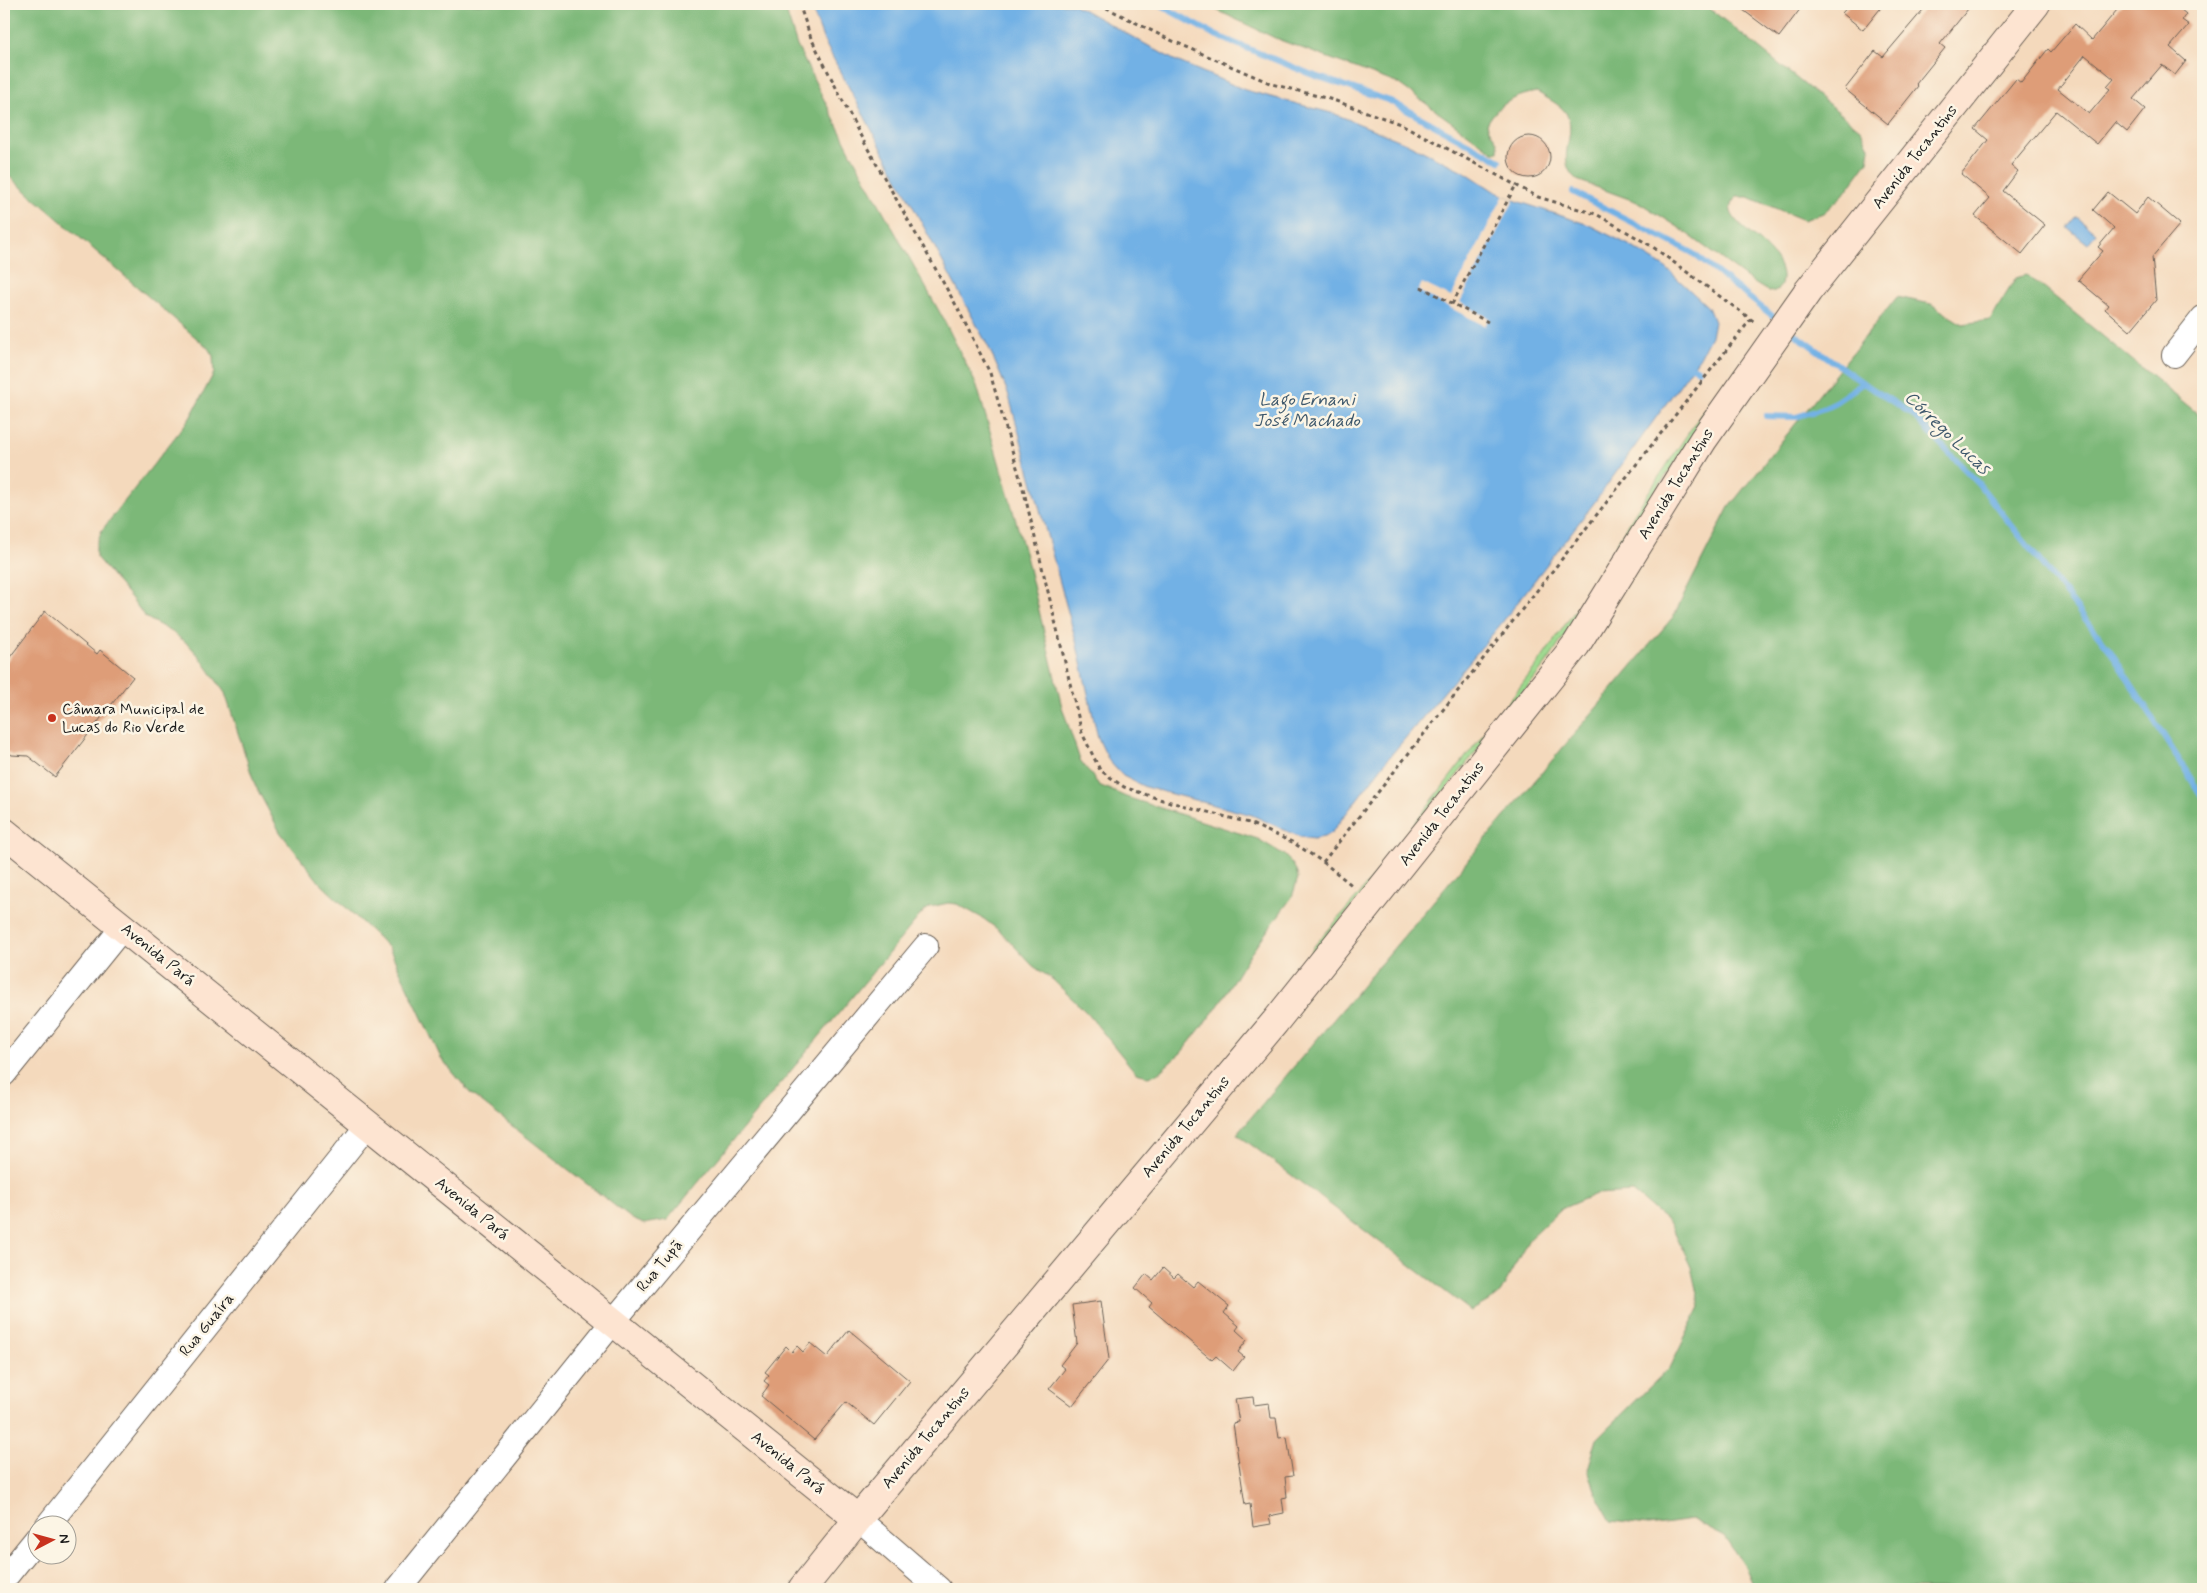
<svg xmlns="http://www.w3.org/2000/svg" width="2207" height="1593" viewBox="0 0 2207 1593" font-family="Mynerve,sans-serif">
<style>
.green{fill:#9bd88c;stroke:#5c7a54}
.forest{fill:#7cb878;stroke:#4c6a4a}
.water{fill:#72b1e5;stroke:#476680}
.pier{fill:#f4d9bc}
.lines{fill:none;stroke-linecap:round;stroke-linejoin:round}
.stream{stroke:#72b1e5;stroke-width:6}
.building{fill:#de9d78;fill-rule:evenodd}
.street-casing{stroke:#685e54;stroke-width:26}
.secondary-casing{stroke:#685e54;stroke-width:30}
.path{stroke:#685e54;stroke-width:3;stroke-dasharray:4 4;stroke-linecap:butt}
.street{stroke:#fff;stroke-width:24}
.secondary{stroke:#fde4d1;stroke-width:28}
.poi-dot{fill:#c8321e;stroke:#fcf5e5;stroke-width:2}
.labels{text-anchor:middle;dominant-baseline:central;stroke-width:5;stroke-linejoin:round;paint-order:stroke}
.street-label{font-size:16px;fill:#1c1c1c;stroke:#fcf5e5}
.poi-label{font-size:16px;fill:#1c1c1c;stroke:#fcf5e5;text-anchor:start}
.water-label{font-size:18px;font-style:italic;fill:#3e586c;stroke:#fcf5e5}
</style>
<rect width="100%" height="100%" fill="#fcf5e5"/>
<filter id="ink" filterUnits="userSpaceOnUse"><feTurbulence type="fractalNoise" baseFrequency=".02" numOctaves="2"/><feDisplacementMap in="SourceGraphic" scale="10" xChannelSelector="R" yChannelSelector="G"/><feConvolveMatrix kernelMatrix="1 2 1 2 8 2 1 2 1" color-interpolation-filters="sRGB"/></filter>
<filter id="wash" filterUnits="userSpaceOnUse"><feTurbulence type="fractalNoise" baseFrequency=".0096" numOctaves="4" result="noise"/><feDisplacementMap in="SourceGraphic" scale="20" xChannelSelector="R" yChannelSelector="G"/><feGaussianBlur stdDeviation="1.12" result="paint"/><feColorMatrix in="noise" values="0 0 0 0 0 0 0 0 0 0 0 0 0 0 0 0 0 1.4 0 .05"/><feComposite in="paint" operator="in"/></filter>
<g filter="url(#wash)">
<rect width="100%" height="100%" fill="#f4d9bc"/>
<path class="green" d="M1720,397L1638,516L1592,595L1546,664L1300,972L1315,945L1358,896L1540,661L1588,592L1634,514L1701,414Z"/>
<path class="forest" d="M4,4H784L797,46L853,157L944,320L977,386L1026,556L1062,707L1080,760L1099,785L1126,797L1258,839L1283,854L1291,862L1296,870L1298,878L1292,897L1246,960L1218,1006L1181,1053L1157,1074L1148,1076L1136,1073L1088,1014L1052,979L1033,966L1001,932L984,919L957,904L948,903L930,907L922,913L667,1220L644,1224L632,1219L471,1094L441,1058L389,948L320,883L280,832L255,785L225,693L200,657L188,644L172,632L145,617L132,599L96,557V545L102,530L190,418L214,373L213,356L208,348L4,172Z
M1204,4H1704L1861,130L1870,149L1868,161L1843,195L1823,213L1804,220L1748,197H1737C1708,221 1786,243 1782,280C1781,289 1777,291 1769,292L1754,283L1678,227L1640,203L1577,180C1553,159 1579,135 1566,113C1560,104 1546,98 1537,92C1517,95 1497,104 1487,124C1489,135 1500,138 1498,152H1493L1399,84L1277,39Z
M2026,275L2039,284L2203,418V1589H1754L1743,1564L1724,1536L1691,1519L1649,1525L1611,1521L1597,1496L1588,1469L1597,1439L1671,1366L1700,1307L1691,1267L1670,1223L1633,1192L1596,1194L1561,1209L1529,1239L1499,1295L1471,1311L1237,1134L1673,617L1729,507L1897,297L1931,304L1962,324L1990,320L2016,278Z"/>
<path class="water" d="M810,4H1073L1174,60L1245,90L1335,114L1406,143L1465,172L1494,191L1514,200L1589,225L1629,245L1666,268L1708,307L1714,322L1711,336L1700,357L1594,503L1501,624L1387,760L1332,832L1324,837L1313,839L1300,837L1252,815L1145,787L1123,776L1109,761L1098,738L1076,641L1008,393L990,350L824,41Z
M2077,217L2096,233L2088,244L2068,228Z"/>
<path class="pier" d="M1504,195L1514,200L1460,302L1489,318L1485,326L1418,291L1422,283L1451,297Z"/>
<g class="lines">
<path class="stream" d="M1158,4L1215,35L1310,74L1390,101L1500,161
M1573,192L1691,252L1779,321
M1788,329L1863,383L1912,414L1978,483L2109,649L2203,798
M1693,367L1698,370
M1766,416L1796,417L1828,407L1863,383"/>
</g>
<g id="blocks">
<path class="building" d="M1735,4H1804L1779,37Z
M1850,4H1884L1863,30L1842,13Z
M1928,4H1972L1940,44L1945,48L1916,84L1918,86L1888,124L1845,89L1875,51L1883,57Z
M2122,4H2174L2186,14L2182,20L2189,25L2170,47L2186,61L2175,75L2162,65L2133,99L2145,109L2127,132L2115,122L2097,144L2056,111L2011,165L2018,171L2003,191L2045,225L2022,254L1975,216L1990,198L1961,174L1988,140L1975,129L2016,79L2021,83L2048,49L2051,52L2075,24L2092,40ZM2085,55L2114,79L2107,87L2110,89L2089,114L2058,89Z
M1508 157a21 21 0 1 1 42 0a21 21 0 1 1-42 0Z
M2108,192L2135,214L2148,197L2180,224L2152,257L2156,300L2130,331L2105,309L2108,305L2078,280L2103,251L2098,247L2114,228L2093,210Z
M45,611L97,654L100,650L133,677L55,777L28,756L12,755L4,750V665Z
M1163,1268L1174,1278L1178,1274L1193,1287L1198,1281L1229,1306L1224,1313L1239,1326L1236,1330L1247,1340L1238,1352L1244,1357L1233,1371L1216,1356L1212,1360L1149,1307L1152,1303L1135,1288L1146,1274L1153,1280Z
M1101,1301L1109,1359L1072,1406L1049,1389L1065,1369L1060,1365L1077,1343L1072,1305Z
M849,1330L910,1381L874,1425L846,1402L814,1440L761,1396L769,1385L764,1381L769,1375L765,1372L786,1346L792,1352L797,1346L803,1352L810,1343L827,1357Z
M1253,1397L1254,1405L1269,1403L1271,1418H1276L1279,1438L1287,1437L1293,1476L1285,1477L1287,1497L1282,1498L1284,1513L1269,1516L1271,1524L1253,1527L1250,1504L1245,1505L1233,1423L1239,1422L1235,1399Z"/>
</g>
</g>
<g filter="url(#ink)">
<use href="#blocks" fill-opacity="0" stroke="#685e54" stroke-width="1"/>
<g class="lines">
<g class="street-casing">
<path id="street" d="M2174,355L2203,318
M4,1074L123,927
M858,1519L939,1589
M47,1526L368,1124
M4,1579L38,1537
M398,1589L612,1323L926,946"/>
</g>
<g class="secondary-casing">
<path id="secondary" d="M4,832L858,1519
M802,1589L858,1519L1275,1022L1576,645L1703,440L1808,291L2036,4"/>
</g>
<path class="path" d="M799,4L811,38L859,133L957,307L990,373L1024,492L1082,733L1100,770L1124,787L1159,799L1249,823L1292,842L1323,862L1354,887
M1099,4L1166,38L1272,84L1333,100L1403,125L1538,197L1596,214L1653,247L1756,323
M1421,287L1488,322
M1452,304L1516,185
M1323,862L1751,319"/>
<use href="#street" class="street"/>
<use href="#secondary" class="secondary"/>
</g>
</g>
<circle class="poi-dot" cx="52" cy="718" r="5"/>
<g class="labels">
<g class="street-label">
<text transform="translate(1915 157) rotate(-52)">Avenida Tocantins</text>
<text transform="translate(1676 484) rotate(-58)">Avenida Tocantins</text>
<text transform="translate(1442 814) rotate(-52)">Avenida Tocantins</text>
<text transform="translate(158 955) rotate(39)">Avenida Pará</text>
<text transform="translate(1186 1127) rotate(-50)">Avenida Tocantins</text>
<text transform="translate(472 1209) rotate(39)">Avenida Pará</text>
<text transform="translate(660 1266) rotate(-50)">Rua Tupã</text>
<text transform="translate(207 1325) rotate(-51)">Rua Guaíra</text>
<text transform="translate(926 1438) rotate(-50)">Avenida Tocantins</text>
<text transform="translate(788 1463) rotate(39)">Avenida Pará</text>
</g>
<g class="poi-label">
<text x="62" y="709">Câmara Municipal de<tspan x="62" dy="18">Lucas do Rio Verde</tspan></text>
</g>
<g class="water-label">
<text x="1307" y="400">Lago Ernani<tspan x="1307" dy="21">José Machado</tspan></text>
<text transform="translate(1947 433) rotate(44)">Córrego Lucas</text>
</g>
</g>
<rect width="2207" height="1593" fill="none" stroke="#fcf5e5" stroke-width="20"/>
<g transform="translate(52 1540) rotate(84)"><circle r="24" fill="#fcf5e5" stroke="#a29e95"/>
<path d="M0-4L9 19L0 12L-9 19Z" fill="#c8321e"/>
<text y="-8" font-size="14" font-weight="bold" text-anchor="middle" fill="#1c1c1c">N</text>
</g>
</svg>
